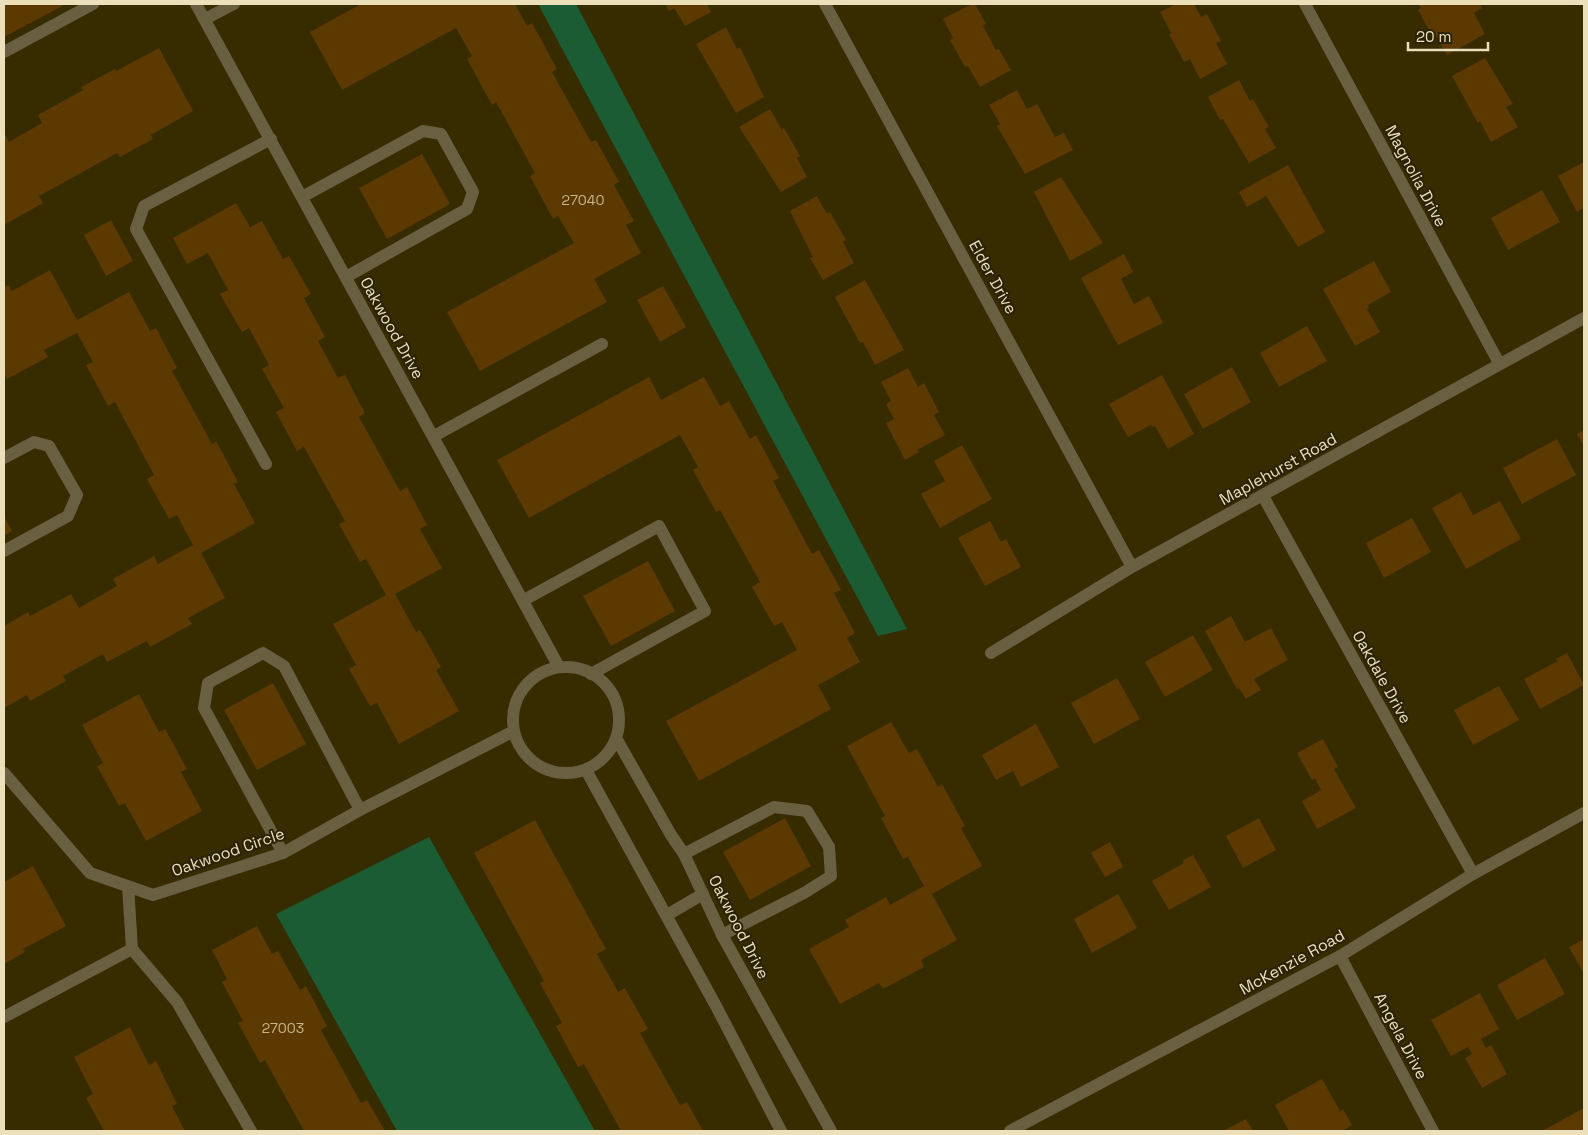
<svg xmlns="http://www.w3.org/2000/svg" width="1588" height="1135" viewBox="0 0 1588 1135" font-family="'Space Grotesk',sans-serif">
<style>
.green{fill:#1b5c34}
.building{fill:#5c3900}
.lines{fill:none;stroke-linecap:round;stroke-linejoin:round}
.service{stroke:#695f41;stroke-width:12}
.minor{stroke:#695f41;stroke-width:12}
.tertiary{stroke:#695f41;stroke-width:12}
.labels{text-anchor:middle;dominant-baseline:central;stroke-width:4;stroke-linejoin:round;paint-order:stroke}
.number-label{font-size:14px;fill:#c8b68c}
.street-label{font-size:16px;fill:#ece0ba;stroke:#2a2209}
</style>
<rect width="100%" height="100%" fill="#372b00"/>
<path class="green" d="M538,4H576L907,629L878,636Z
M429,837L595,1131H397L276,914Z"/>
<path class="building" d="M4,4H66L4,37Z
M361,4H515L527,26L532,23L557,69L552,72L591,142L596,140L619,182L614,185L634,221L626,225L641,253L594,279L607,302L480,371L447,312L574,243L558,216L553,219L530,176L535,173L496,102L492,105L467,59L472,56L456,28L342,90L310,32Z
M665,4H707L711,12L685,26L674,8L669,11Z
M972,4H975L986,24L983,26L996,50L999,49L1011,70L980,87L968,66L965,67L950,40L953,38L943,19Z
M1176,4H1194L1201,17L1207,14L1221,41L1216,43L1227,64L1200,79L1190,59L1184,62L1169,34L1171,33L1160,12Z
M1418,4H1480L1482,8L1474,13L1485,34L1447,55L1436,36L1433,37L1418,10L1421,8Z
M726,27L737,49L740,47L764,97L736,113L696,44Z
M159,48L193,111L151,135L153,139L120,157L117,153L39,196L43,203L4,225V132L9,142L42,123L38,115L83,90L81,87L115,69L116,71Z
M1485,58L1513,104L1506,107L1518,127L1491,142L1480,121L1478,123L1452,76Z
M1239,80L1250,101L1253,99L1269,127L1265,129L1276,148L1249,163L1223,119L1220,120L1208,97Z
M1017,90L1027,109L1037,104L1055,137L1064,133L1073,150L1025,174L997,126L1000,124L989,105Z
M770,109L782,130L784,128L800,156L797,158L807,177L781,192L739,127Z
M422,154L450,204L387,239L359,188Z
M1584,162V208L1577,212L1558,176Z
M1288,165L1325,232L1298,247L1266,196L1247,207L1239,192Z
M1061,177L1103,243L1070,261L1034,192Z
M1542,190L1560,222L1508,250L1491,218Z
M817,196L827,214L830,212L846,240L843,242L854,263L823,280L810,258L813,257L790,211Z
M236,203L250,227L262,221L283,259L289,256L311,294L304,298L325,337L318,341L338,378L345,375L365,413L359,417L400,491L407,487L427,525L420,529L442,568L395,594L416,632L420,630L441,667L436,670L459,711L399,744L377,703L370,706L349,669L356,665L333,624L386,595L366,559L360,562L339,524L345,521L304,447L297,451L276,412L284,408L262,369L269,365L249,328L242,332L220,294L228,290L208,253L187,264L173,238Z
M111,220L133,261L106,276L84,235Z
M1124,254L1133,272L1121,279L1134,304L1149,296L1163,323L1118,345L1081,278Z
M1374,261L1391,292L1368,305L1369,308L1367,309L1380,332L1355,346L1323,289Z
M50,270L77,320L129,292L150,331L156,328L177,368L172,371L212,444L216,441L238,482L234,484L255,523L201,553L225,598L188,618L192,624L150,647L147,641L107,662L103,654L63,676L66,681L30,701L27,695L4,708V626L28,612L30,616L71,594L79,608L117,586L113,579L154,556L158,564L193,545L177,515L169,519L147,479L154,475L115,402L108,406L86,365L93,362L77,333L44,350L48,357L7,379L4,373V287L8,285L12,291Z
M865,280L904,350L875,365L863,342L860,343L835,297Z
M663,286L686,327L660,342L637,300Z
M1307,326L1327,361L1279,387L1260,353Z
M1232,367L1251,402L1203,429L1184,394Z
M908,368L918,387L924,383L939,412L934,415L945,435L917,450L919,452L905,460L886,423L894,419L886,404L891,401L881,382Z
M1162,375L1194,434L1168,449L1155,426L1153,427L1151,425L1128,437L1109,404Z
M649,377L661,400L704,377L720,406L729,401L750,439L756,435L779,478L773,481L812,554L819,550L841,590L834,593L855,633L847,638L860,662L818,685L831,709L699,781L666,721L797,650L782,622L774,626L752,587L760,582L720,510L716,512L693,470L698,467L680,435L529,518L497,460Z
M1584,430V447L1577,434Z
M1557,439L1576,475L1522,504L1503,468Z
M962,445L992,499L940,528L921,494L945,481L934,461Z
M1461,492L1473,515L1500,501L1521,539L1466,569L1432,508Z
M4,516L12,531L4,536Z
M1412,518L1431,552L1384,578L1366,543Z
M990,521L1001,542L1006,539L1021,567L985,586L958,538Z
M648,561L675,611L611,646L583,596Z
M1231,616L1245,642L1271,628L1288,660L1254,679L1261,690L1246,699L1239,688L1237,689L1205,631Z
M1193,635L1213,670L1165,697L1145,662Z
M1567,653L1584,685L1540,709L1524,679L1558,661L1556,659Z
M1117,678L1140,719L1094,744L1071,703Z
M273,683L306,744L257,770L224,710Z
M1499,686L1519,720L1473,745L1454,710Z
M139,694L159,732L165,729L187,769L181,772L202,811L146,841L125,803L119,806L97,766L103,763L82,725Z
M891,722L909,753L917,749L938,787L942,784L965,826L961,828L982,866L932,894L957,940L921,960L924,967L883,989L879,983L840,1004L809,949L849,927L845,920L886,897L890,905L924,886L908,857L903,859L881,818L885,816L847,746Z
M1036,724L1059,767L1021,787L1013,771L996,780L982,755Z
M1323,739L1338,767L1334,769L1356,808L1317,829L1302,801L1321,790L1315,778L1312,780L1297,753Z
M785,818L811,866L750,900L723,852Z
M1259,818L1276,850L1243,868L1226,836Z
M535,820L606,949L597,954L618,992L625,988L648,1029L640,1033L680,1105L687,1102L703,1131H621L584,1064L578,1067L556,1026L562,1023L540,983L544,981L474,853Z
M1110,842L1123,867L1105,877L1091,853Z
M1193,855L1211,887L1169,910L1152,881L1184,863L1183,860Z
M33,866L66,926L23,949L25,952L4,964V882Z
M1118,894L1137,928L1092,953L1074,919Z
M257,926L272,954L278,951L300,990L306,986L327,1026L321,1030L361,1103L367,1100L385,1131H304L265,1060L260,1063L238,1023L243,1021L222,982L227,979L212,950Z
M1584,939V974L1569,947Z
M1545,958L1565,994L1517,1020L1497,985Z
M1480,993L1499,1029L1481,1039L1486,1048L1491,1045L1507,1074L1482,1088L1465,1058L1472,1054L1468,1047L1451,1056L1431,1020Z
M130,1027L149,1065L156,1061L177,1104L172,1106L185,1131H104L86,1098L93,1094L74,1057Z
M1322,1079L1340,1111L1343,1109L1352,1125L1342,1131H1289L1275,1105Z
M1584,1108V1131H1542Z
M1246,1119L1253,1131H1223Z"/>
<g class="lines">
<path class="service" d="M4,52L93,4
M434,436L602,344
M4,458L34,442L49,446L77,495L68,516L4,551
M266,464L136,229L144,206L271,139
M524,600L659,526L705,611L591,674
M283,853L204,708L208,683L263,653L284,666L360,810
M684,854L774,807L807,811L829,847L831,876L804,893L722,935
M667,915L703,894"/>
<path class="minor" d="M196,4L559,667
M825,4L1132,567
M1305,4L1499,363
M205,19L234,4
M302,197L423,131L441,134L473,192L467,209L346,277
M1263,496L1473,874
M991,653L1132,567L1584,318
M513 720a53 53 0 1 1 106 0a53 53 0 1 1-106 0Z
M616,738L671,835L684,854L722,935L831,1131
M586,770L716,1006L781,1131
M4,773L90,873L153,895L283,853L360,810L514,731
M128,886L132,949L177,1002L251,1131
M1340,956L1433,1131
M4,1017L132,949"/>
<path class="tertiary" d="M1010,1131L1340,956L1473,874L1584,813"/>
</g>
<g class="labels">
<g class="number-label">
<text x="583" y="200">27040</text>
<text x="283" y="1028">27003</text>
</g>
<g class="street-label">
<text transform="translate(1416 176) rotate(62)">Magnolia Drive</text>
<text transform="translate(993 277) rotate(61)">Elder Drive</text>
<text transform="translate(392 328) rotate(61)">Oakwood Drive</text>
<text transform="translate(1278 469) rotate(-29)">Maplehurst Road</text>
<text transform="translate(1382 677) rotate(61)">Oakdale Drive</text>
<text transform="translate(228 852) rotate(-19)">Oakwood Circle</text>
<text transform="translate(739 927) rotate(63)">Oakwood Drive</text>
<text transform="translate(1292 962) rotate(-29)">McKenzie Road</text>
<text transform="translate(1401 1036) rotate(62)">Angela Drive</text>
</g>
</g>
<rect width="1588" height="1135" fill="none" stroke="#ece0ba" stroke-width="10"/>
<path d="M1408 42v8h80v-8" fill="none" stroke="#ece0ba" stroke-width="2.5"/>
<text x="1416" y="42" font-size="15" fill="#ece0ba" stroke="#2a2209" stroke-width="4" paint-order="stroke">20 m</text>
</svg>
